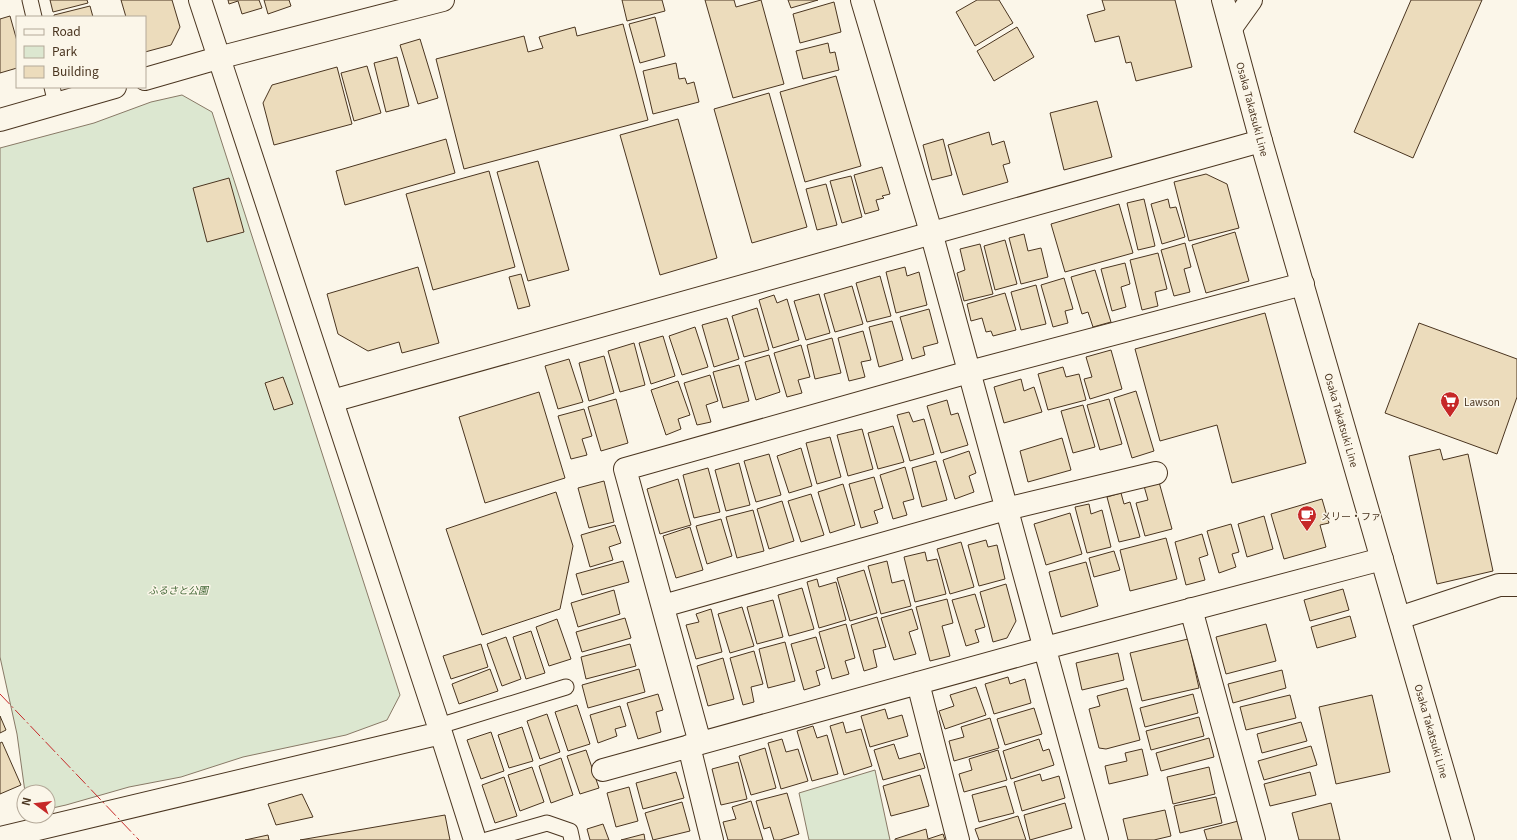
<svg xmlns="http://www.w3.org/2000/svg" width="1517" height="840" viewBox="0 0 1517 840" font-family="Georgia,'Noto Sans JP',serif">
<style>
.green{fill:#dce7d0;stroke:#887966}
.building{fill:#ecdcbc;stroke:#4a3520}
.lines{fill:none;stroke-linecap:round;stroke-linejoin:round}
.service-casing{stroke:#4a3520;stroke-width:17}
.minor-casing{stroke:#4a3520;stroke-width:24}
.tertiary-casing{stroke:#4a3520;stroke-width:24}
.primary-casing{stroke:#4a3520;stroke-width:24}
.service{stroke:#fbf6e9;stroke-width:15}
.minor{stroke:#fbf6e9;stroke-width:22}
.tertiary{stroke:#fbf6e9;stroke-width:22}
.primary{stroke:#fbf6e9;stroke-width:22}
.power{stroke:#c62828;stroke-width:1;stroke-dasharray:14 3 2 3;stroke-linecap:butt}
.labels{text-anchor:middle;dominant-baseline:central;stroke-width:3;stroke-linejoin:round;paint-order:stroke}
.street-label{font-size:10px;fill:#4a3520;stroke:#fbf6e9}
.poi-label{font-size:10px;fill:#4a3520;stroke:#fbf6e9;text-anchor:start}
.park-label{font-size:10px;font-style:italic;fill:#436837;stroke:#fbf6e9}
</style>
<rect width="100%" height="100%" fill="#fbf6e9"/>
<path class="green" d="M182,95L212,112L400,695L387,720L346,735L243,757L181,777L129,787L66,805L48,809V792H25L17,734L0,657V148L94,123L151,102Z
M875,770L890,840H809L799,793Z"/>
<path class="building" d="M50,0H87L88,3L53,12Z
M121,0H172L180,27L171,45L145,52V17H126Z
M228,0H259L262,8L242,14L238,1L229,4Z
M264,0H289L291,6L268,14Z
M622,0H662L665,11L627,21Z
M705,0H734L736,7L761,0L784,84L733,98Z
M788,0H818L791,8Z
M977,0H999L1013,23L975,46L956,12Z
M1102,0H1175L1192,67L1136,81L1131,62L1126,63L1119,36L1095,42L1087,15L1105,10Z
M1411,0H1482L1413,158L1354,132Z
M834,2L841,32L800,43L793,14Z
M90,6L93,17H54V15Z
M10,16L17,41V68L0,73V19Z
M655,17L665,56L640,63L629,24Z
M623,24L648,120L464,169L436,59L524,36L528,52L543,48L539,37L575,27L577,36Z
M1017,27L1034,57L994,81L977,51Z
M420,39L438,98L418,104L400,45Z
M828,43L830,53L835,52L839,70L803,79L796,51Z
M397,57L409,106L386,112L374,63Z
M676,63L679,79L685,78L687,84L694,82L699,102L653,114L643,71Z
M367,66L381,113L354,121L341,73Z
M337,67L352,124L274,145L263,103L272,85Z
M836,76L861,166L805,182L780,92Z
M769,93L807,227L752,243L714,109Z
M1097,101L1112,157L1064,170L1050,113Z
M678,119L717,258L660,275L620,135Z
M989,132L992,145L1004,141L1010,163L1003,165L1008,182L963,195L948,145Z
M446,139L455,173L345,205L336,171Z
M943,139L952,175L932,180L923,145Z
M538,161L569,270L528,281L497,172Z
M882,167L890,194L882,196L884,198L876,200L879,210L865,214L854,175Z
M489,171L515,267L433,290L406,194Z
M1206,174L1227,184L1239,228L1189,241L1174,182Z
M851,176L862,217L842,223L830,181Z
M229,178L244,232L207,242L193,188Z
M826,184L837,225L817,230L806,189Z
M1144,199L1155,246L1138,250L1127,203Z
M1168,199L1170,208L1176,207L1185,237L1162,244L1151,204Z
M1119,204L1133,253L1065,272L1051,224Z
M1235,232L1249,281L1206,293L1192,245Z
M1024,234L1028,251L1041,248L1048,277L1021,284L1009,238Z
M1005,240L1017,284L995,290L984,246Z
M1185,243L1191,267L1184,269L1190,292L1174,296L1161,250Z
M980,244L993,294L964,301L957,273L965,270L960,249Z
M1158,253L1167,289L1155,292L1158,306L1142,310L1130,260Z
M1125,263L1130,284L1121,287L1126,307L1112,311L1101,269Z
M418,267L439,343L402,353L399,342L368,351L338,334L327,294Z
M905,267L907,276L919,272L927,305L896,313L886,272Z
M1095,270L1111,322L1093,327L1088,312L1082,314L1071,277Z
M521,274L530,306L518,309L509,277Z
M880,276L891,316L867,322L856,283Z
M1064,278L1073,309L1065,311L1068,323L1053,327L1041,285Z
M1036,285L1046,324L1021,330L1011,292Z
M852,286L863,324L835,332L824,294Z
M1005,293L1016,330L993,336L991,331L986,332L982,318L971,321L967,304Z
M819,294L830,333L806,340L794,301Z
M774,295L777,303L787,299L799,340L773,348L759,300Z
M757,308L769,350L744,357L732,316Z
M929,309L938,343L923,347L925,355L912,359L900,317Z
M1265,313L1306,463L1232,483L1217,425L1160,441L1135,349Z
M727,318L739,359L714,367L702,325Z
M892,321L903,360L879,367L869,327Z
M1419,323L1517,359V397L1497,454L1385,413Z
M695,327L708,367L682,375L669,336Z
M863,331L871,360L861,362L865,377L849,381L838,338Z
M663,336L675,376L651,384L639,343Z
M832,338L841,373L815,379L807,345Z
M634,343L645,385L620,392L608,351Z
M801,345L810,377L798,380L802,393L787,397L774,353Z
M1111,350L1122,389L1090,399L1084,379L1092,377L1086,357Z
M769,355L780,392L756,400L745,362Z
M604,356L614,393L589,401L579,363Z
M569,359L583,402L558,409L545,366Z
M739,365L749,401L723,408L713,372Z
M1063,367L1066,377L1079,374L1086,400L1048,410L1038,374Z
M710,375L718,401L706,405L711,422L697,425L684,383Z
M283,377L293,404L274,410L265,383Z
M1021,379L1024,391L1034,387L1042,412L1004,423L994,387Z
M678,381L690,415L678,419L681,429L666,435L651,390Z
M1136,391L1154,451L1132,458L1114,398Z
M539,392L565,478L485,503L459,417Z
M616,399L628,443L601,451L588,407Z
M1109,399L1122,444L1100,450L1087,405Z
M947,400L951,415L958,413L968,445L941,453L927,406Z
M1083,405L1095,447L1073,453L1061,411Z
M584,409L592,436L582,439L587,455L571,459L558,416Z
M909,412L913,422L924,419L934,454L910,461L897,415Z
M893,426L904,462L878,469L868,433Z
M862,429L873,469L848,476L837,435Z
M830,437L841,477L817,484L806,443Z
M1062,438L1071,470L1028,482L1020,451Z
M801,448L812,486L789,493L777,456Z
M1440,449L1443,460L1468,454L1493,571L1437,584L1409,456Z
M969,451L976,473L969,476L974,492L955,499L943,460Z
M769,454L781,495L756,502L744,461Z
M936,461L947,500L922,507L912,468Z
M739,463L750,505L726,511L715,470Z
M905,467L914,499L903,502L907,515L893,519L880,475Z
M708,468L720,512L694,518L683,475Z
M874,477L883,508L874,511L878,523L861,528L849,484Z
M678,479L691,525L660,534L647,489Z
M604,481L614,522L589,528L578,488Z
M1159,482L1172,529L1145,536L1136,503L1148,500L1144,486Z
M843,484L855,525L830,533L818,492Z
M556,492L573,546L560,609L482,635L446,529Z
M1121,493L1124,504L1130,502L1140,537L1119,542L1107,497Z
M811,494L824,535L801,542L788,501Z
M1322,499L1329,523L1320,525L1326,547L1284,559L1271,514Z
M782,501L794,541L769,549L757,509Z
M1089,504L1091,514L1102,510L1111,547L1087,553L1075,507Z
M753,510L764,551L737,558L726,517Z
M1070,513L1082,554L1046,565L1034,524Z
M1264,516L1273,549L1247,557L1238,524Z
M721,519L732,556L707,564L696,526Z
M1231,524L1239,552L1232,554L1236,567L1219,573L1207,531Z
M615,525L621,543L609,547L613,560L590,567L581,535Z
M690,527L703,570L676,578L663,536Z
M1202,534L1208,555L1199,558L1205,580L1186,585L1175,542Z
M1166,538L1177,579L1130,591L1120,550Z
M986,540L988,547L997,545L1005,579L979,586L968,545Z
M961,542L974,587L950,594L937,549Z
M1114,551L1120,570L1094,577L1089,558Z
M925,552L927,561L937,559L946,594L915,602L904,557Z
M623,561L629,582L582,595L576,574Z
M887,561L892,583L904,580L911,606L881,614L868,566Z
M1086,562L1098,606L1061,617L1049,572Z
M864,570L877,613L850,621L837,578Z
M817,579L819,587L836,582L846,620L819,628L807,582Z
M1006,584L1016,621L1007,638L993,642L980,592Z
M802,588L814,629L789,636L778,595Z
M1343,589L1349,610L1310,621L1304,600Z
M614,590L620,614L578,627L571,603Z
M975,594L985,627L975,630L979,642L966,646L952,600Z
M947,599L953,623L942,626L950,656L930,661L916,607Z
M773,600L783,637L757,644L747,607Z
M742,607L754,646L730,653L718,614Z
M711,609L722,652L696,659L686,625L699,622L696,614Z
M912,609L918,629L909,632L916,654L894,660L881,618Z
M1350,616L1356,637L1317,648L1311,627Z
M877,617L886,647L873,650L877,667L864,671L851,625Z
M625,618L631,638L582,652L576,632Z
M557,619L571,659L549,666L536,627Z
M846,624L855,658L845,661L849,674L832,679L819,632Z
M1266,624L1276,661L1226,674L1216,637Z
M531,631L545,673L526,679L513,637Z
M506,637L521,679L502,686L487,644Z
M816,637L825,668L816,671L820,685L804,690L791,644Z
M1188,639L1199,688L1142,701L1130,653Z
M785,642L795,681L768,688L759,649Z
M481,644L488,667L451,679L443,656Z
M630,644L636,666L586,679L581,657Z
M754,651L763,684L751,687L754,702L743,705L730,658Z
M1118,653L1124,680L1082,690L1076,663Z
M723,658L734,699L708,706L697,666Z
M490,669L498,691L459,704L452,684Z
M639,669L645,692L588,708L582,685Z
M1282,670L1286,688L1233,703L1228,684Z
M1008,677L1010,684L1025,679L1031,703L994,714L985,684Z
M976,687L986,715L945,729L939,711L954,706L950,695Z
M1127,688L1140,740L1106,749L1099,748L1089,709L1100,706L1097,696Z
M658,694L663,710L656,712L661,732L638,739L627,703Z
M1193,694L1198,713L1145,727L1140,708Z
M1290,695L1296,718L1246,730L1240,707Z
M1372,695L1390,772L1336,784L1319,707Z
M577,705L590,744L568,751L555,712Z
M620,706L626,726L615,729L617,736L598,743L590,715Z
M1034,708L1042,734L1005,745L997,719Z
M885,709L888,719L902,715L908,736L870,747L861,716Z
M547,714L560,752L540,759L527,721Z
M0,716L6,730L0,733Z
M1199,717L1204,736L1151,750L1146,731Z
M990,718L999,748L954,761L949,741L964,737L961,727Z
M843,722L846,733L861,729L872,766L844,775L830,726Z
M1301,722L1307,741L1262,753L1257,734Z
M813,726L817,738L827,735L838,774L812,781L797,731Z
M522,727L533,761L509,768L498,735Z
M491,732L504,771L481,779L467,740Z
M1209,738L1214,757L1161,771L1156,753Z
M782,739L786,752L798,749L808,781L781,789L768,743Z
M1039,739L1043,751L1049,749L1054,765L1011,779L1003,751Z
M2,742L21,785L0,794V743Z
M894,744L899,759L920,753L925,768L883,780L874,750Z
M1311,746L1317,765L1264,780L1258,761Z
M765,748L776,788L751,795L739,756Z
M1142,749L1148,775L1109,784L1105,766L1127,761L1125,753Z
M586,750L599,788L580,794L567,756Z
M998,750L1007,780L964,792L959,774L972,770L969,759Z
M561,758L573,795L551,803L539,766Z
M738,762L747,799L721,805L712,769Z
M532,767L544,802L520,811L508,775Z
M1209,767L1215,794L1173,804L1167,777Z
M676,772L684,798L643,809L636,783Z
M1310,772L1316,795L1270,806L1264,784Z
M1040,774L1042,781L1059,776L1065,798L1022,811L1014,782Z
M920,775L929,806L891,816L883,786Z
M504,777L517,816L495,823L482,785Z
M1006,786L1014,813L979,822L972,795Z
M629,787L638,821L616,827L607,793Z
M787,793L799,834L780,840H774L770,827L764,829L756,801Z
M302,794L313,817L276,825L268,804Z
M1216,797L1222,823L1180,833L1174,806Z
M751,801L763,840H728L723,822L736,819L732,807Z
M682,802L690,831L653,840L645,813Z
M1065,803L1072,828L1030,840L1024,815Z
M1331,803L1340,840H1299L1292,813Z
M1165,810L1171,836L1154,840H1128L1123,819Z
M445,815L450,840H300Z
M1018,816L1026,840H979L975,829Z
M1242,820L1247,840H1207L1204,830Z
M603,824L609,840H590L587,829Z
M926,829L928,839L943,834L945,840H895V839Z
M644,834L645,840H621Z
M268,835L269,840H245Z"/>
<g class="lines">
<g class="service-casing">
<path id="service" d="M30,0L34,17
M52,87L56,104
M439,726L566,687
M487,840L547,823L570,831L572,840"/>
</g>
<g class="minor-casing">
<path id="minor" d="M862,0L931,232L1097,840
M1231,28L1251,0
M145,79L218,58L443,0
M0,120L115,87
M663,606L1006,509L1156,473
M1191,609L1254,840
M1399,618L1499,585H1517
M918,683L958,840
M700,743L625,469L969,372L1303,284
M689,746L712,840
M603,770L1045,648L1382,559"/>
</g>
<g class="tertiary-casing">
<path id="tertiary" d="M200,0L441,733L475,840
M332,401L1261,141
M0,838L441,733"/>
</g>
<g class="primary-casing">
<path id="primary" d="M1223,0L1261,141L1463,840"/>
</g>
<use href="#service" class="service"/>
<use href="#minor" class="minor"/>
<use href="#tertiary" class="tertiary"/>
<use href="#primary" class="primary"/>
<path class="power" d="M0,694L139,840"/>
</g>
<defs>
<g id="supermarket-pin" transform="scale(1)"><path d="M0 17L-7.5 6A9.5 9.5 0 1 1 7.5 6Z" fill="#c62828" stroke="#fbf6e9"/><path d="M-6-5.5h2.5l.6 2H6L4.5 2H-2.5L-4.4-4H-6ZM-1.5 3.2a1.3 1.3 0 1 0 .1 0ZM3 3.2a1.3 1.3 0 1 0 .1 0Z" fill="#fff"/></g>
<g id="cafe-pin" transform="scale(1)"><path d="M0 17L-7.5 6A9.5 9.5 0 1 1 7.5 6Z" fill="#c62828" stroke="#fbf6e9"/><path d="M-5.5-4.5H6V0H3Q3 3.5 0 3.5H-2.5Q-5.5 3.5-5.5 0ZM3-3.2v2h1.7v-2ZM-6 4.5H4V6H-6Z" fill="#fff"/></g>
</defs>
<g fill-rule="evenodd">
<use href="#supermarket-pin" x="1450" y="401"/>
<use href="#cafe-pin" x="1307" y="515"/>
</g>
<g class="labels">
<g class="street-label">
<text transform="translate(1253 109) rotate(75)">Osaka Takatsuki Line</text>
<text transform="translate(1342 420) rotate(74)">Osaka Takatsuki Line</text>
<text transform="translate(1432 731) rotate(74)">Osaka Takatsuki Line</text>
</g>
<g class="poi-label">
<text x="1464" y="401">Lawson</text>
<text x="1321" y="515">メリー・ファ</text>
</g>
<g class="park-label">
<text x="178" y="589">ふるさと公園</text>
</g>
</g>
<rect x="16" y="16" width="130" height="72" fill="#fbf6e9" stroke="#b4a999"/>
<rect x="24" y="29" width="20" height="6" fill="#fbf6e9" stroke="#b4a999"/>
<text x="52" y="36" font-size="12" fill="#4a3520">Road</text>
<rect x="24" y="46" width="20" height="12" fill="#dce7d0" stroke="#b4a999"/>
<text x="52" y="56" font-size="12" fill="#4a3520">Park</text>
<rect x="24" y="66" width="20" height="12" fill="#ecdcbc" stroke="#b4a999"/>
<text x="52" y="76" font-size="12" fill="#4a3520">Building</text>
<g transform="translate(36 804) rotate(285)"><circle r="19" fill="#fbf6e9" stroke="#b4a999"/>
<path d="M0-3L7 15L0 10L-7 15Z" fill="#c62828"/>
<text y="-6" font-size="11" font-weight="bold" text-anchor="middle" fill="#4a3520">N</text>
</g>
</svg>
